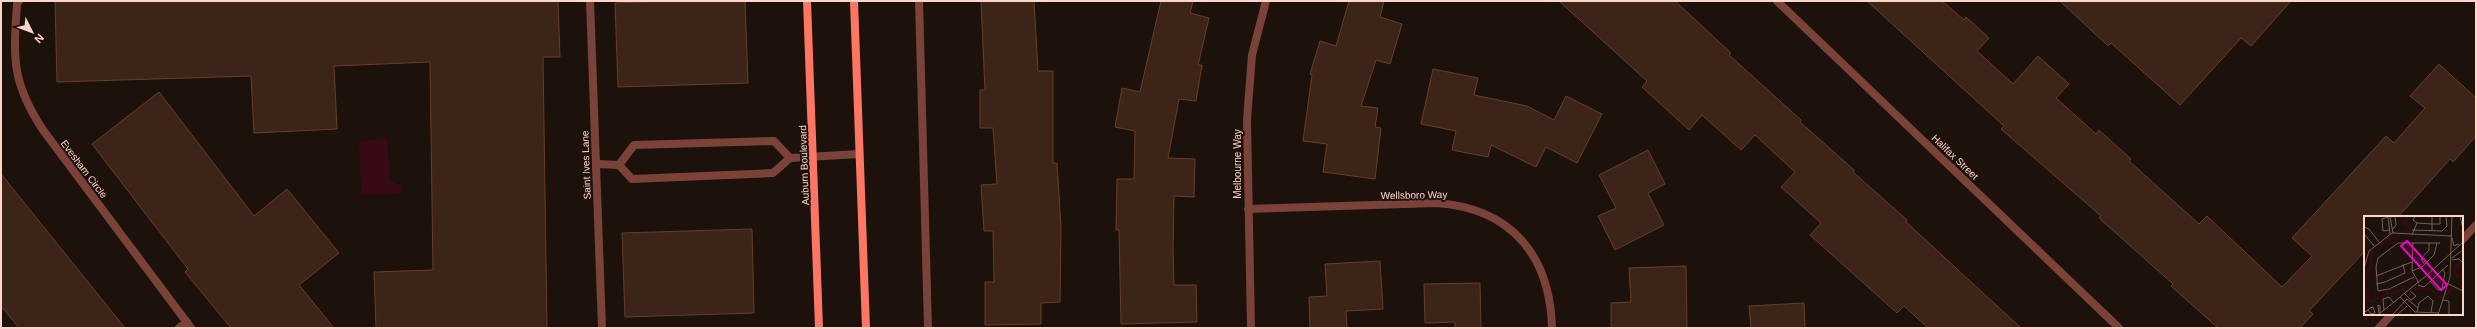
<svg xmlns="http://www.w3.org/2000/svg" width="2477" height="329" viewBox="0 0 2477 329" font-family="Helvetica,sans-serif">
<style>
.water{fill:#380a15}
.building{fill:#3d2419;stroke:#683e2b}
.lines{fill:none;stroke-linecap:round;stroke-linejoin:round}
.minor{stroke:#7a4238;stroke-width:8}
.tertiary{stroke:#7a4238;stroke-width:8}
.secondary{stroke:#fb7763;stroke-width:8}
.labels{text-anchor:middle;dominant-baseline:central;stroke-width:4;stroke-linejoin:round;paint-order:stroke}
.street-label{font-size:10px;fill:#fed5c9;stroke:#1d110c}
.inset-river{fill:none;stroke:#380a15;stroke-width:2}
.inset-road{fill:none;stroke:#775f58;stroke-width:1}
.view{fill:#ec06bc;fill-opacity:0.15;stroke:#ec06bc;stroke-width:2}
.inset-edge{fill:none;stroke:#fed5c9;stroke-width:2}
</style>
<rect width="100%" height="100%" fill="#1d110c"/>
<path class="water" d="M387,138L390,180L401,186V194L361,195L359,141Z"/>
<path class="building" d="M55,1H558L560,57H543L547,328H376L374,272L433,270L430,62L334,66L337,129L254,133L251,76L57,82Z
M670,1H745L748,83L618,87L615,3Z
M981,1H1034L1038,71H1053V163H1057L1061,227L1060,302L1041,303V324L985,325V282H994L993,231H984L981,185L997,184L993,128H980V90H985Z
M1161,1H1193L1190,13L1209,18L1198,65H1202L1196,101L1179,99L1168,158L1195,159L1194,197L1174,196L1173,250L1174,285H1196L1197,322L1121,324L1119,230H1116L1117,179H1134L1135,131L1115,127L1122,88L1140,92Z
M1349,1H1384L1380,17L1402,24L1390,64L1376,60L1361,106L1378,108L1375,127L1381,128L1375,179L1323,172L1327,144L1303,141L1312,75L1310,74L1320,41L1336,46Z
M1559,1H1675L1731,53L1729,55L1801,120L1800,122L1854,170L1853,172L1907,220L1906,222L2021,328H1928L1904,306L1897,313L1810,235L1821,223L1781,187L1795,172L1755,135L1741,150L1702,115L1689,130L1642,87L1647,81Z
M1867,1H1942L1964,20L1966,17L1989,38L1977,51L2013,84L2038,56L2069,84L2056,98L2096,134L2099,130L2131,159L2129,161L2199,224L2207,216L2282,287L2312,256L2292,238L2386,136L2394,143L2425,108L2410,96L2439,64L2476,98V136L2453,162L2450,159L2398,217H2365V251L2309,311L2313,314L2300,328H2218L2171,286L2173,284L2099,218L2101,216L2001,129L2004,126Z
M2060,1H2291L2251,46L2241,38L2180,105L2111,43L2108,46Z
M1433,69L1478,78L1474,95L1527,106L1554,120L1566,96L1602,114L1577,163L1546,147L1536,167L1491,145L1488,157L1452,150L1456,131L1421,124Z
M159,92L254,216L287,189L339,253L299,285L334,328H231L185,272L188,269L92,144Z
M1648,150L1665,184L1648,193L1664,225L1615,250L1598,216L1616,208L1599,175Z
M1,174L125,328H19L1,306Z
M752,229L754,313L625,317L622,233Z
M1380,261L1383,309L1346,311L1347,328H1310L1309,297L1327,296L1325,264Z
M1686,266L1687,328H1611V303L1631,302L1629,268Z
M1480,283L1481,328H1455V322L1425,323L1424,284Z
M1804,303L1805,328H1751L1749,306Z"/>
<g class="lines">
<path class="minor" d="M19,1L17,4C13,59 12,83 43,130L191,328
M590,1L602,328
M919,1L928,328
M596,164L619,165L632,179L773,173L790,158L859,154
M619,165L634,145L774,141L790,158
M1248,209L1436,203C1511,208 1550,255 1552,328
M2462,240L2476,225
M179,328L187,322
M1251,328L1247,120L1252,55L1266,1
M2379,328L2392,314"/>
<path class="tertiary" d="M1777,1L2119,328"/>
<path class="secondary" d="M807,1L819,328
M854,1L866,328"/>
</g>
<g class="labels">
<g class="street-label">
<text transform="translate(1955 157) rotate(44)">Halifax Street</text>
<text transform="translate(1237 164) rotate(-90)">Melbourne Way</text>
<text transform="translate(586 165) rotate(-92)">Saint Ives Lane</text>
<text transform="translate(804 165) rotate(-92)">Auburn Boulevard</text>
<text transform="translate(84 169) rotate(53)">Evesham Circle</text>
<text transform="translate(1414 195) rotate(-1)">Wellsboro Way</text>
</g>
</g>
<g transform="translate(2364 216)">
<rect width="99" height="99" fill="#1d110c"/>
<path class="inset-river" d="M37,17L46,13L45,9L40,6L45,0M13,30L16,27L22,28L24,23L37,19M99,44L90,54L92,59L99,62M0,63L4,61L9,34M0,71L5,75L3,83L9,86L16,80L45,72M50,73H67L74,81L78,80M81,80L89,71"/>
<path class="inset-road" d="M51,0L49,4L53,7L68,8H76V0M96,0L99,13M24,1L18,3L19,15L25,14M24,1L26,18M0,11L5,13L15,26M28,14L32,9L31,0L26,1L29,17M48,14L78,15L83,10L82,0M68,15V0M0,18L10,30M48,19L53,7M88,22L90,30L94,28L96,30M49,27L48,55L55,67M88,42L99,34M88,44L95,43L99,47M61,49L57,43L65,34V27M0,52L5,35L28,17L87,20M48,55L58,51L70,39L73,27M12,60L48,46M50,61L25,73L14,75L12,51L14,42L34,27H76M66,65L74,74L78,73L81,57L78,53M80,66L99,75M12,68L21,66L41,57L39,48M54,69L60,71L84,49M41,78L47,84L52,80L46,75M36,81L51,96L75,97M79,84L85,85V99M20,94L19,83L25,81L29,86M1,96L4,94L6,92L9,91L11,97L7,98L4,94M53,96L55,87L64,80L69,85L67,96M15,98L14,89L16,90V97M14,99L63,59L99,26M28,99L43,83L54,92M33,99L43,90M74,99L86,61L88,0"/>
<path class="view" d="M43,25L83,69L77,74L37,30Z"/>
<rect width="99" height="99" class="inset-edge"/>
</g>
<rect width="2477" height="329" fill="none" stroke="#fed5c9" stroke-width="4"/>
<g transform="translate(32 32) rotate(132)" stroke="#1d110c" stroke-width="3" paint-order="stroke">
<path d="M0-3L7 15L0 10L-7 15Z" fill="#fed5c9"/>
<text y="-6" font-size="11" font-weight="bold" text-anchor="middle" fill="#fed5c9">N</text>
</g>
</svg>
